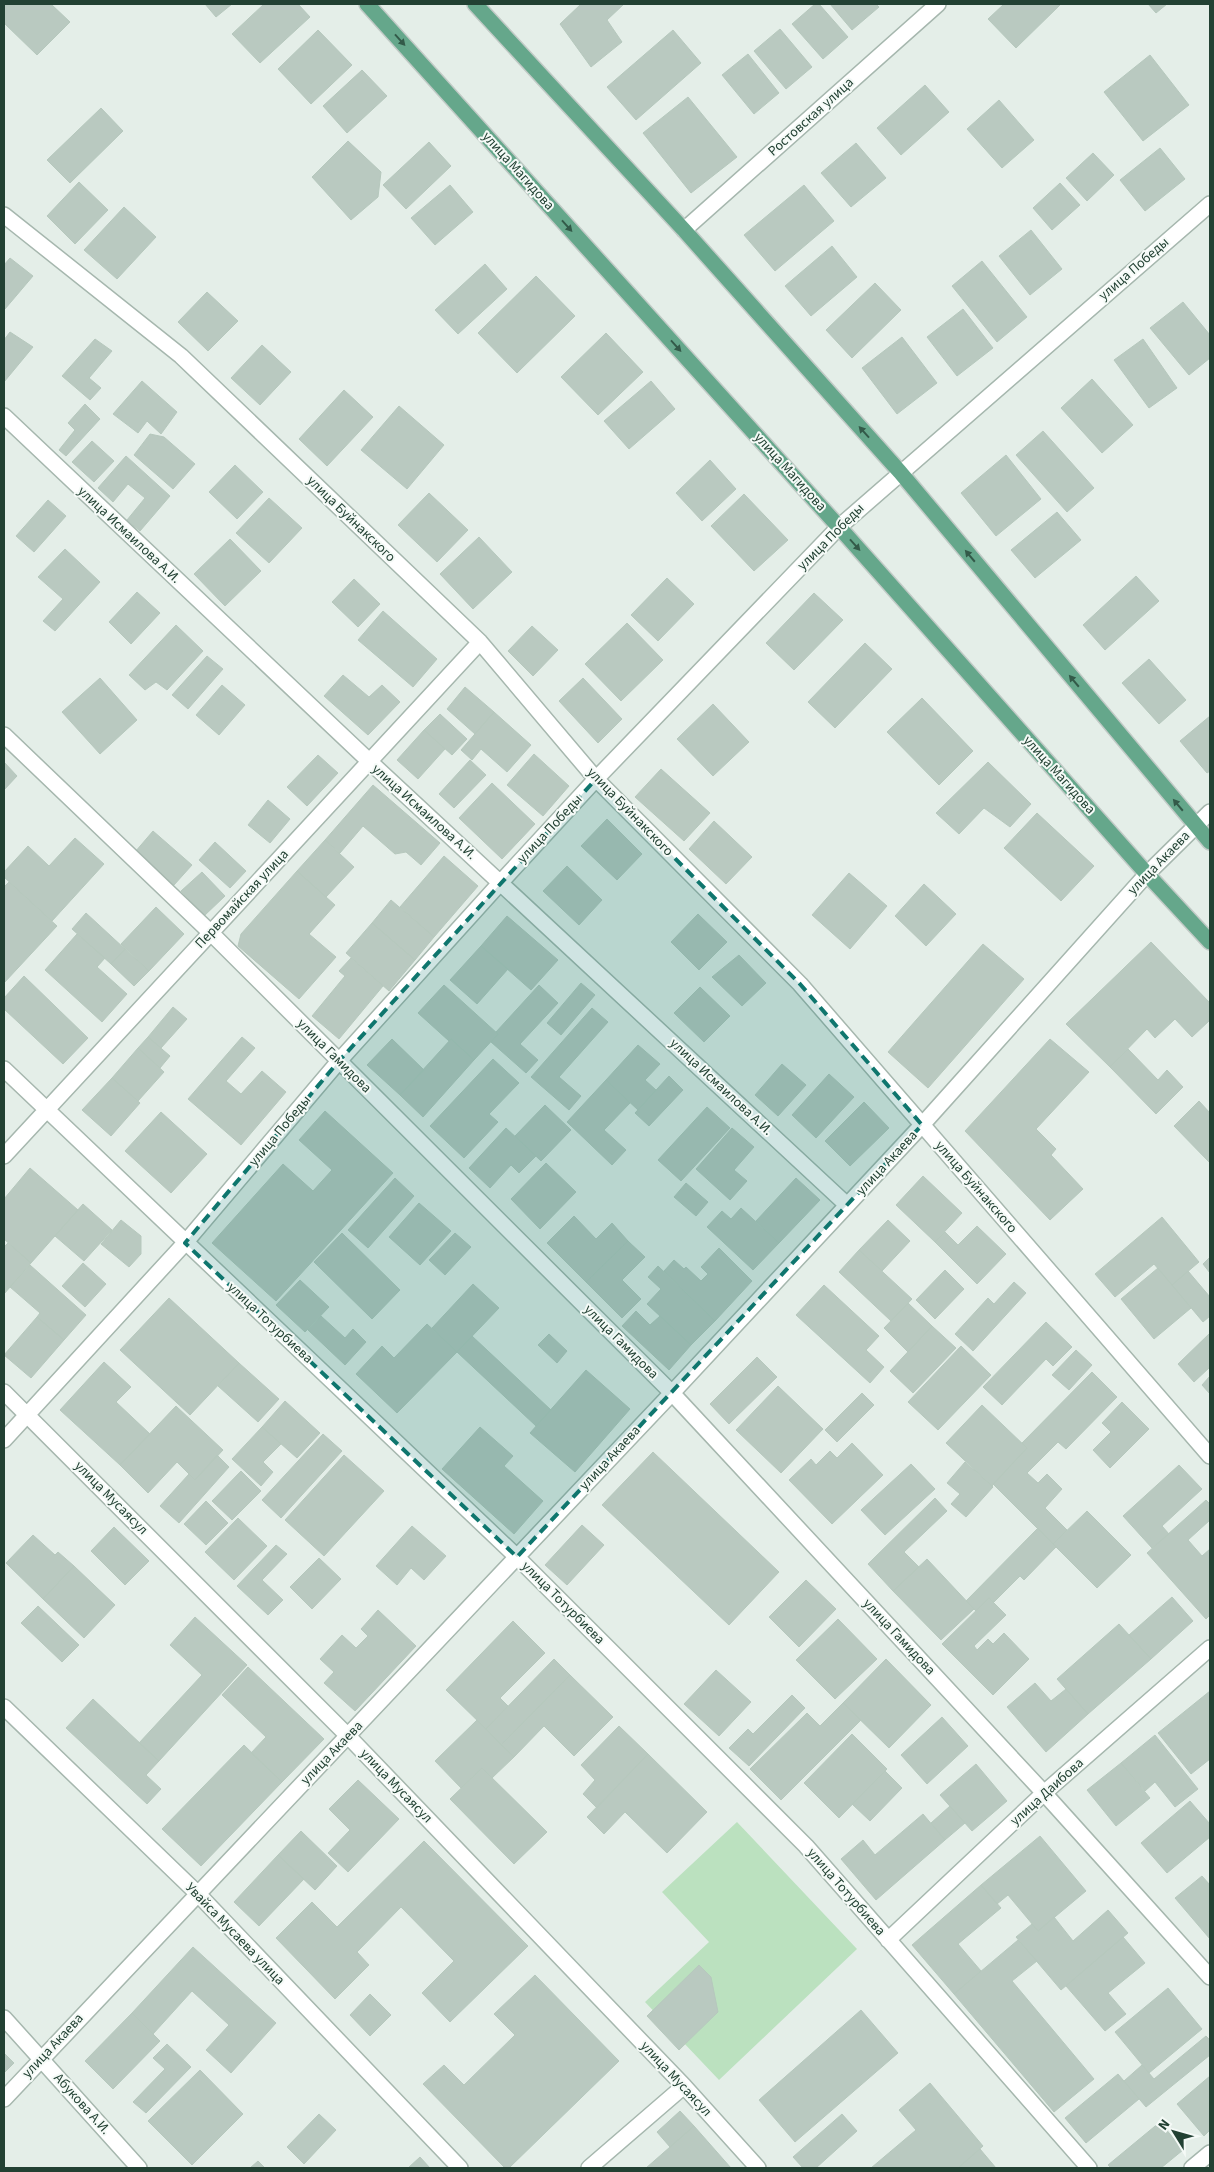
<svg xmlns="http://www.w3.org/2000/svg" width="1214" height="2172" viewBox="0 0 1214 2172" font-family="'Source Sans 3',sans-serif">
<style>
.green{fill:#bbe1bf}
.building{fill:#b9c9c0;stroke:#b6c8bd}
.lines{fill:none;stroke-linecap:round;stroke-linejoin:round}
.minor-casing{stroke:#a6b7ae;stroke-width:18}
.major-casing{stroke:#c1cac6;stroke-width:18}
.minor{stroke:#fff;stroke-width:15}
.major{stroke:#65a78b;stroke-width:15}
.oneway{fill:#335a49}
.marked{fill:#0f766e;fill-opacity:0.2;stroke:#0f766e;stroke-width:4;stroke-dasharray:10 6;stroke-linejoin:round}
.labels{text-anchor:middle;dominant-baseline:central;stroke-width:4;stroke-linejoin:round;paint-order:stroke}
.street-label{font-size:14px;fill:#224133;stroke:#f5faf7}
</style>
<rect width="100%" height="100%" fill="#e4eee8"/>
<path class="green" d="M737,1822L857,1949L719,2080L645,2002L709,1942L662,1892Z"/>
<path class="building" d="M4,4H51L70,22L37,55L4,23Z
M205,4H232L216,17Z
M264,4H298L310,17L260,63L232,34Z
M581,4H624L607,20L622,42L591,67L560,24Z
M815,4H819L848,37L823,59L792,24Z
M830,4H876L879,7L852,30Z
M1004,4H1059L1060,5L1016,48L988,19Z
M1148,4H1167L1156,13Z
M780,29L812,67L786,89L754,51Z
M318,30L352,65L311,104L278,69Z
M673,30L701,63L636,120L607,87Z
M748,54L779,93L754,114L722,75Z
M1150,55L1189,105L1143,141L1104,92Z
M362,70L387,96L347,133L323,106Z
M925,85L949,112L901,155L877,128Z
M688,97L737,157L691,193L643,133Z
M999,100L1034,140L1002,168L967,129Z
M101,108L123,131L70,183L47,160Z
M348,141L381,172L378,197L351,220L312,177Z
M429,142L451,166L406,209L383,185Z
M856,143L886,178L851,207L821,173Z
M1160,148L1185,179L1145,211L1120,180Z
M1093,153L1114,175L1087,201L1066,178Z
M79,182L108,210L75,244L47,216Z
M1060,183L1080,205L1052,230L1033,208Z
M450,185L473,212L435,245L411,218Z
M804,185L834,221L775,271L744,235Z
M124,207L156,237L117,279L84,250Z
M1031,230L1062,269L1030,295L999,256Z
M832,246L857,277L811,316L785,286Z
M10,258L33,276L5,309L4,265Z
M982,261L1027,317L997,342L952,286Z
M485,264L507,289L458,334L435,310Z
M536,276L575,316L517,373L478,333Z
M875,283L901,310L852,358L826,330Z
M207,292L238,321L208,351L178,322Z
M1183,302L1210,335V358L1189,375L1150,328Z
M963,309L993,348L957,376L927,337Z
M10,332L33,347L4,382V340Z
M606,333L643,372L598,415L561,377Z
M902,337L937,383L897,414L862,368Z
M95,339L112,351L89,378L101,388L90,400L62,376Z
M1143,339L1177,388L1149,408L1114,360Z
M262,345L291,372L260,405L231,378Z
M1092,379L1133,425L1102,453L1061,408Z
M142,381L177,412L161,434L147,421L138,433L113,414Z
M651,381L675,409L629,449L604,421Z
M344,390L373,417L327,466L299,439Z
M85,404L100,419L66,456L59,450L75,430L68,423Z
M399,406L444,445L407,489L361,450Z
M1043,431L1094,488L1067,512L1016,455Z
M150,434L164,437L195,464L173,489L134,455Z
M92,441L114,461L94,482L72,462Z
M1006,455L1041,499L996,536L961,493Z
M126,456L170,496L140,531L127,520L145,498L128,484L113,502L98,488Z
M710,460L736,489L702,521L676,493Z
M235,465L263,492L237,519L209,492Z
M429,493L468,530L437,562L398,525Z
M744,494L788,540L754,571L711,526Z
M269,498L302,528L269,563L236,533Z
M48,500L66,516L34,552L16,536Z
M1057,512L1081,540L1035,578L1011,550Z
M479,537L512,572L473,609L440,574Z
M230,539L261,571L225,606L194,574Z
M65,549L100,582L55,631L43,621L63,599L38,577Z
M1136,576L1159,601L1105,650L1083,625Z
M667,578L694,604L658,641L631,615Z
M354,579L380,604L358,627L332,602Z
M137,592L160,613L131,644L109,622Z
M814,593L843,620L794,670L766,643Z
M383,611L437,659L413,687L358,640Z
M627,623L663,660L621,701L585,664Z
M176,625L203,651L167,690L156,682L145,690L129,675Z
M532,626L558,650L533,676L508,651Z
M865,643L892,669L835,728L808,702Z
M207,656L223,669L188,709L172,695Z
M1149,659L1186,700L1159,724L1122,683Z
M343,675L369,697L382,685L400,702L368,735L324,696Z
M100,678L137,720L100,754L62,712Z
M583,678L622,719L598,743L559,701Z
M222,685L245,705L219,735L196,715Z
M465,687L494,712L475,734L447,709Z
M922,698L973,751L939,785L887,732Z
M713,704L749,742L713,776L677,739Z
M494,712L531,745L507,772L481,749L472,760L461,750Z
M440,714L467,739L452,755L424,730Z
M1210,716V771L1207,773L1180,741Z
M424,730L445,749L418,779L397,760Z
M534,754L569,786L543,816L507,785Z
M318,755L338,773L307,806L287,787Z
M470,760L486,775L454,808L439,794Z
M4,762L17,776L4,790Z
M988,762L1031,804L1010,827L984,808L959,834L936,813Z
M661,769L710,813L684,841L635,797Z
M492,783L535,824L502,859L459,818Z
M373,785L440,843L421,865L406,852L395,854L363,826L340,853L325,840Z
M268,800L290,819L270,843L248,825Z
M1037,813L1094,866L1061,901L1004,848Z
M607,819L642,854L617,880L581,846Z
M714,821L752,857L726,884L689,849Z
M153,831L192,865L174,885L135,852Z
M75,838L104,864L52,921L4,877V872L28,846L49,866Z
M325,840L354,867L326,897L297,871Z
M215,842L246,871L230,888L199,860Z
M444,856L478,886L434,937L400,907Z
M567,866L602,900L579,925L543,891Z
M297,871L335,905L309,934L336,957L299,999L238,946L241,934Z
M202,872L225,896L204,916L181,891Z
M849,873L887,906L850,949L812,915Z
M9,882L57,926L4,983V887Z
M924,884L956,914L926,946L895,916Z
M391,900L434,937L415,960L372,923Z
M156,907L184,934L149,971L121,944Z
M86,913L125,949L111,964L72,929Z
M698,914L727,942L699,970L671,942Z
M507,916L558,960L531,990L481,946Z
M372,923L415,960L389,991L346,953Z
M77,934L105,958L97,967L127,994L102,1022L45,970Z
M1151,942L1210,1003V1020L1192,1037L1175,1019L1155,1038L1147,1029L1110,1067L1066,1024Z
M983,944L1024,979L928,1088L888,1052Z
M481,946L508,969L477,1004L450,980Z
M125,949L149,971L134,986L111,964Z
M739,955L766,983L742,1006L712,977Z
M351,958L383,986L339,1039L312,1016L345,976L339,971Z
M24,976L88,1038L63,1064L4,1009V998Z
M581,983L595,995L561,1035L547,1023Z
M444,985L498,1034L474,1060L451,1039L449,1041L418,1013Z
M539,985L558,1003L520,1044L538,1060L526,1073L491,1042L498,1034L496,1032Z
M700,987L730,1016L704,1042L674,1013Z
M173,1007L187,1019L161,1048L148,1037Z
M592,1008L608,1022L559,1077L581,1096L569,1110L531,1077Z
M148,1037L170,1056L160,1068L138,1048Z
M242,1037L255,1048L226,1081L241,1094L262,1071L286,1092L241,1145L188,1099Z
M392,1039L424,1070L400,1095L367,1065Z
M451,1039L474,1060L423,1117L400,1095Z
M1050,1039L1089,1072L1036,1129L1056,1149L1051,1155L1083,1189L1050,1220L965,1131Z
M638,1045L660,1064L645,1080L656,1090L638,1110L606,1080Z
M138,1048L164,1072L138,1101L112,1078Z
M1128,1049L1158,1080L1167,1070L1183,1087L1156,1114L1110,1067Z
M493,1059L519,1083L489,1114L498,1122L464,1158L430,1126Z
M782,1064L806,1085L778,1116L755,1095Z
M829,1074L854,1097L816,1138L792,1115Z
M669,1076L683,1090L649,1126L635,1113Z
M112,1078L140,1103L111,1136L82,1110Z
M606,1080L630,1103L604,1130L626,1150L612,1165L567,1122Z
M1199,1101L1210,1113V1163L1174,1126Z
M864,1102L889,1128L850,1166L825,1141Z
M545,1105L571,1130L541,1161L515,1136Z
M707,1107L730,1128L681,1181L658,1160Z
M325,1111L393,1173L276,1301L212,1243L283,1164L313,1191L332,1170L299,1140Z
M161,1112L207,1154L171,1193L125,1151Z
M506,1128L536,1156L519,1173L511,1165L490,1188L469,1168Z
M732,1128L754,1147L734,1170L747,1181L730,1200L696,1169Z
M546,1163L576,1192L540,1229L511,1199Z
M30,1168L78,1210L31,1263L4,1239V1199Z
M923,1176L962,1213L935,1242L896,1205Z
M395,1178L414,1196L368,1248L348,1230Z
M796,1178L820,1200L779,1243L756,1221Z
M686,1183L708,1202L696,1216L674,1197Z
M419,1203L451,1231L420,1265L389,1237Z
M83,1204L112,1230L84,1261L55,1236Z
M741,1208L779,1243L753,1270L707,1227L722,1211L731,1219Z
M574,1216L596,1239L612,1223L628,1241L586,1282L547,1243Z
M1162,1217L1199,1262L1172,1285L1154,1264L1115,1297L1095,1274Z
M121,1220L141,1236V1254L129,1267L101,1244Z
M888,1220L910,1241L882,1271L859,1250Z
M977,1226L1006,1254L977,1284L935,1242L945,1232L958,1245Z
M342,1233L400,1290L372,1319L314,1262Z
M455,1233L471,1247L445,1275L429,1260Z
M628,1241L645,1257L622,1280L641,1299L622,1318L586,1282Z
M8,1243L31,1263L4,1294V1247Z
M719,1248L752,1281L715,1321L664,1271L674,1260L684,1269L686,1267L701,1281L708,1274L701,1267Z
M859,1250L912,1299L891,1321L839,1272Z
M1210,1257V1273L1203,1264Z
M83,1263L106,1284L85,1307L62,1286Z
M30,1265L86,1315L64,1340L37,1317L40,1313L10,1287Z
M658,1266L715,1321L691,1345L647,1304L661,1289L648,1277Z
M1158,1268L1191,1308L1154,1339L1121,1299Z
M945,1270L964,1289L935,1319L916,1300Z
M1188,1271L1210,1297V1316L1203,1322L1172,1285Z
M300,1280L329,1307L305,1332L276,1305Z
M1014,1282L1026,1293L973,1351L955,1334L988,1298L994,1304Z
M473,1284L499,1308L457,1352L432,1328Z
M824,1285L879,1336L866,1350L884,1367L870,1383L796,1315Z
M169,1298L239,1363L190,1415L120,1350Z
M908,1303L932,1326L908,1352L884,1328Z
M636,1311L650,1325L660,1316L691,1345L669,1370L622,1326Z
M321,1316L345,1338L353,1329L366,1342L345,1365L308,1330Z
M37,1317L64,1340L31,1378L4,1355Z
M1046,1322L1072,1347L1053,1366L1046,1359L1002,1405L983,1387Z
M427,1324L457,1352L397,1413L356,1374L382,1346L394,1358Z
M932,1326L956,1348L913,1393L890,1371Z
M1210,1333V1367L1194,1382L1178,1364Z
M549,1334L567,1351L557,1363L538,1345Z
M472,1336L551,1410L536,1426L457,1352Z
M961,1346L991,1375L938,1430L908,1402Z
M1076,1350L1092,1365L1069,1390L1052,1375Z
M757,1357L777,1377L729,1424L710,1404Z
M104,1362L131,1387L116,1402L150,1434L120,1465L60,1410Z
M239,1363L279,1399L258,1422L218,1386Z
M586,1370L630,1409L575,1472L530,1433Z
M1092,1372L1117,1397L1066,1449L1058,1442L1027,1473L1038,1483L1047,1474L1062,1489L1045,1508L1067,1530L1053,1544L993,1484L1027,1448L1022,1443Z
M1210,1376V1394L1202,1385Z
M778,1386L823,1429L781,1473L736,1430Z
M862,1393L874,1405L837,1442L825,1430Z
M285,1401L320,1433L297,1458L262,1427Z
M1122,1402L1149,1429L1110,1468L1093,1450L1111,1432L1102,1423Z
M982,1405L1027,1448L992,1486L946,1443Z
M176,1406L223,1450L195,1480L177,1462L148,1493L120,1465Z
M262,1427L281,1444L263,1462L273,1472L261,1486L232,1459Z
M480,1427L513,1456L504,1466L543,1501L514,1534L442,1469Z
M323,1434L342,1451L281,1518L262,1500Z
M852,1443L883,1475L832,1524L789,1480L811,1459L816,1465L830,1451L837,1458Z
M653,1452L779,1572L729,1625L602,1505Z
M217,1455L229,1467L179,1523L160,1506L189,1474L195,1480Z
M344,1455L384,1491L324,1556L285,1520Z
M965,1462L993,1487L966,1517L951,1504L960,1494L947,1483Z
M911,1464L935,1489L885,1535L861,1510Z
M1179,1465L1202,1489L1162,1526L1169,1534L1152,1548L1123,1516Z
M241,1471L261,1491L232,1520L212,1501Z
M935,1498L947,1511L904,1552L919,1567L893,1591L868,1564Z
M1206,1500L1210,1504V1520L1188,1540L1202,1556L1210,1549V1615L1206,1619L1147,1553Z
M206,1501L228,1523L206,1545L184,1524Z
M1087,1511L1131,1555L1097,1588L1053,1544Z
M238,1518L267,1546L234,1580L205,1552Z
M582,1525L604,1545L567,1585L545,1565Z
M412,1526L446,1556L424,1580L411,1568L397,1585L376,1566Z
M114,1527L149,1561L125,1585L91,1551Z
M1038,1528L1056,1547L1024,1580L1020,1576L994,1602L989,1598L976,1611L966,1601Z
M33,1535L55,1555L58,1552L74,1566L43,1599L6,1563Z
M276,1545L287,1554L262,1580L283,1600L268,1615L237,1586Z
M319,1558L341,1579L312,1609L290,1587Z
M927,1559L974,1609L941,1640L893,1591Z
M74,1566L115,1605L84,1638L43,1599Z
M806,1580L836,1609L799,1647L769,1617Z
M1172,1597L1193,1621L1151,1659L1129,1635Z
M989,1598L1006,1615L974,1646L977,1650L988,1639L993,1644L1004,1633L1029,1659L993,1695L942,1644Z
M38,1606L79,1645L62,1662L21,1623Z
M378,1610L416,1646L355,1711L324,1683L334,1672L320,1659L342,1635L356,1648L368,1636L361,1629Z
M195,1617L247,1665L159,1761L139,1743L202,1675L170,1645Z
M838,1619L877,1659L835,1699L796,1660Z
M513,1621L545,1653L500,1698L508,1706L486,1729L446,1690Z
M1119,1624L1151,1659L1088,1714L1057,1679Z
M554,1659L570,1675L501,1745L486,1729Z
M886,1659L931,1705L889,1748L843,1703Z
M248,1667L324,1739L282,1782L251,1753L266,1737L222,1695Z
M716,1670L751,1702L719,1736L684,1704Z
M570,1675L613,1717L574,1756L544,1726L514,1757L501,1745Z
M1035,1683L1051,1701L1066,1689L1088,1714L1046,1752L1007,1707Z
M1210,1691V1759L1191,1774L1158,1733Z
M792,1695L805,1708L749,1766L729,1748L748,1729L753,1734Z
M93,1699L159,1761L146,1775L161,1789L147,1804L66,1728Z
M843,1703L861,1720L781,1800L750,1769L807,1713L820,1726Z
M942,1717L968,1746L927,1784L901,1755Z
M477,1720L514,1757L492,1778L482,1768L461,1788L435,1761Z
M619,1726L648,1754L597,1808L583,1794L595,1780L581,1765Z
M852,1734L887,1769L839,1818L804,1783Z
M1155,1735L1198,1789L1175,1807L1155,1782L1145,1791L1121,1763Z
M244,1745L282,1782L201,1866L162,1829Z
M648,1754L707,1812L667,1853L625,1812L604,1834L587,1817Z
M1121,1763L1150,1798L1116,1826L1087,1790Z
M976,1764L1007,1801L972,1831L940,1795Z
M482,1768L547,1832L514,1864L450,1799Z
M885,1771L902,1788L870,1821L852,1804Z
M358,1780L399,1819L348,1872L328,1853L350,1830L329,1809Z
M1190,1801L1210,1824V1837L1167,1873L1141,1843Z
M950,1806L965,1823L945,1840L931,1823Z
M923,1814L945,1840L876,1900L841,1859L863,1840L875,1855Z
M301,1831L337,1866L315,1890L278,1855Z
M1040,1836L1086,1891L1038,1931L1008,1895L997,1904L981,1885Z
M424,1841L528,1946L450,2022L422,1993L454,1961L401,1907L357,1952L369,1965L335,1999L276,1938L312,1902L337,1927Z
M278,1855L304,1879L259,1926L234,1902Z
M1202,1876L1210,1885V1939L1175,1898Z
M981,1885L1001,1908L958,1944L981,1971L954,1994L912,1945Z
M1108,1910L1128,1933L1061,1990L1016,1937L1032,1924L1038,1931L1054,1917L1073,1941Z
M1123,1937L1145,1963L1108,1993L1126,2014L1105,2031L1066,1986Z
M1018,1940L1037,1961L1012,1981L1094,2079L1054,2112L954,1994Z
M193,1947L276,2023L231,2073L206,2050L229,2025L192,1991L153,2034L132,2013Z
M699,1965L711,1977L718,2012L679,2050L647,2016Z
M535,1975L619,2061L509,2168H505L423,2084L444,2065L464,2085L515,2035L494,2014Z
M1168,1988L1202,2029L1149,2073L1115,2032Z
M370,1994L391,2015L370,2036L350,2015Z
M861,2010L898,2053L795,2142L759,2100Z
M132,2013L160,2041L113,2089L85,2061Z
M1206,2036L1210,2040V2055L1146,2107L1124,2081L1142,2065L1154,2079Z
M167,2044L191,2067L146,2113L133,2102L165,2069L153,2058Z
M4,2053L14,2063L4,2073Z
M200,2070L243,2114L192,2165L148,2121Z
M1118,2074L1139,2099L1086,2143L1065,2118Z
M1210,2076V2130L1204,2136L1177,2104Z
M930,2083L983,2146L958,2168H871L916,2130L899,2110Z
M680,2111L694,2126L670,2147L657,2132Z
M319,2114L336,2130L304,2164L287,2147Z
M842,2114L857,2131L816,2168H803L793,2157Z
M1160,2122L1183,2150L1161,2168H1111L1108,2165Z
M694,2126L731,2168H646Z
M980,2149L996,2168H958Z
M420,2157L430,2168H408Z
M258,2161L265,2168H250Z"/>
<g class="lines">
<g class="minor-casing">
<path id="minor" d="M4,215L181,356L480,642L596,779L800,984L1210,1456
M684,230L938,4
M4,416L369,761L847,1205
M4,735L211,933L672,1393L1044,1793L1210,1977
M4,1069L517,1557L806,1846L1089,2168
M4,1156L480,642
M4,1392L348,1736L684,2086L758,2168
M4,1440L185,1243L339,1061L501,882L596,779L839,527L1210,204
M4,1707L198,1894L460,2168
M888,1940L1044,1793L1210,1648
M4,2018L139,2168
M4,2099L672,1393L922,1125L1147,874L1210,812
M589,2168L684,2086
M1192,2168L1210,2153"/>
</g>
<g class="major-casing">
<path id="major" d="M367,4L839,527L1147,874L1210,942
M475,4L684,230L900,472L1210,842"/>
</g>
<use href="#minor" class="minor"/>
<use href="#major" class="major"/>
</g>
<defs><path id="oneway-solid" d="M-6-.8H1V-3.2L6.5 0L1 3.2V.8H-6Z" transform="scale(1.25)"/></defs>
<g class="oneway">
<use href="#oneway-solid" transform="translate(400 40) rotate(48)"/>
<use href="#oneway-solid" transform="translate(567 226) rotate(48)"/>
<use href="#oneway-solid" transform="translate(676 346) rotate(48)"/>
<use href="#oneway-solid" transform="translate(864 432) rotate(-132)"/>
<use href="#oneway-solid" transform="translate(855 545) rotate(48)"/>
<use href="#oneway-solid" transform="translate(970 556) rotate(-130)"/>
<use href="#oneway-solid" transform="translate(1074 681) rotate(-130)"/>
<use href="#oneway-solid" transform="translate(1178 805) rotate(-130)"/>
</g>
<path class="marked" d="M596,779L800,984L922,1125L517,1557L185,1243L339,1061Z"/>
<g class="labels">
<g class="street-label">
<text transform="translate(811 117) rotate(-42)">Ростовская улица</text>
<text transform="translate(518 171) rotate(48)">улица Магидова</text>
<text transform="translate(1134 269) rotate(-41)">улица Победы</text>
<text transform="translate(790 472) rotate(48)">улица Магидова</text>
<text transform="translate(351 519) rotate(44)">улица Буйнакского</text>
<text transform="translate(129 535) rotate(43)">улица Исмаилова А.И.</text>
<text transform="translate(831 537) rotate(-45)">улица Победы</text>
<text transform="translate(1059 775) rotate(48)">улица Магидова</text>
<text transform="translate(424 812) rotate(42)">улица Исмаилова А.И.</text>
<text transform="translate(630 812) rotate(46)">улица Буйнакского</text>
<text transform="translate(550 829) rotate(-47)">улица Победы</text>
<text transform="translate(1159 863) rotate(-46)">улица Акаева</text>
<text transform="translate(242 899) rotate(-47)">Первомайская улица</text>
<text transform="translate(334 1056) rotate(45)">улица Гамидова</text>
<text transform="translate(721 1087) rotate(43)">улица Исмаилова А.И.</text>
<text transform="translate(280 1131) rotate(-50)">улица Победы</text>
<text transform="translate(887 1163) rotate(-47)">улица Акаева</text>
<text transform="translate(976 1187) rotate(49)">улица Буйнакского</text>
<text transform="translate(270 1323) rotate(43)">улица Тотурбиева</text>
<text transform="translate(621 1342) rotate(45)">улица Гамидова</text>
<text transform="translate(610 1458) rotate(-47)">улица Акаева</text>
<text transform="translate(111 1498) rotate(45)">улица Мусаясул</text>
<text transform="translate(563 1603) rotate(45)">улица Тотурбиева</text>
<text transform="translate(899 1637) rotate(47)">улица Гамидова</text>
<text transform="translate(332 1753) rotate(-46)">улица Акаева</text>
<text transform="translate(396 1786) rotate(46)">улица Мусаясул</text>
<text transform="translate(1047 1792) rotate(-42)">улица Даибова</text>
<text transform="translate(846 1892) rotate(49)">улица Тотурбиева</text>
<text transform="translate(235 1934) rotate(46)">Увайса Мусаева улица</text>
<text transform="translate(53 2046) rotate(-47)">улица Акаева</text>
<text transform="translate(676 2079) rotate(47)">улица Мусаясул</text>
<text transform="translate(82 2104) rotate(48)">Абукова А.И.</text>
</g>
</g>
<rect width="1214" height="2172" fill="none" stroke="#224133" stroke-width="10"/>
<g transform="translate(1174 2132) rotate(307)" stroke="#f5faf7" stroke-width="4" paint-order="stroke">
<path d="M0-4L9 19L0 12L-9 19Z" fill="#224133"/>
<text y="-8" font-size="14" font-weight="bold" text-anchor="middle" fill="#224133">N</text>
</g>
</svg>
